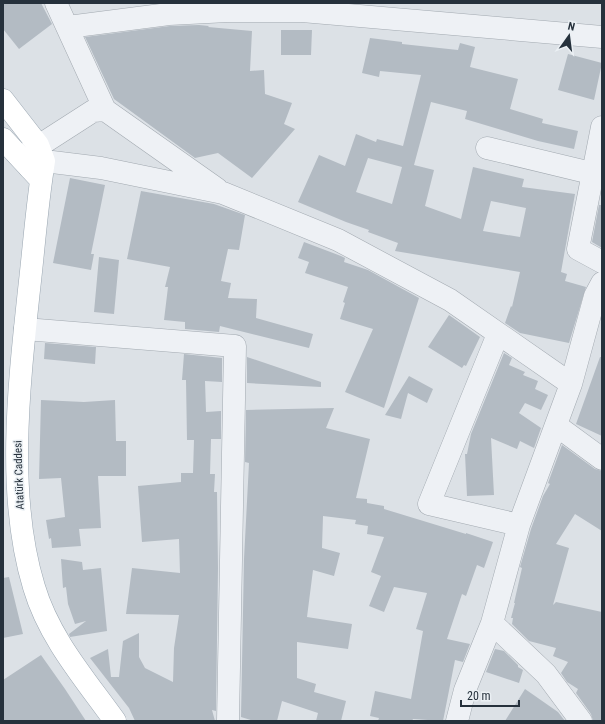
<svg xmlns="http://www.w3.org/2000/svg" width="605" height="724" viewBox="0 0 605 724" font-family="'Roboto Condensed',sans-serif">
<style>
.building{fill:#b3bbc3;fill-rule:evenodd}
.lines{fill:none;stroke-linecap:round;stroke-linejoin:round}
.minor-casing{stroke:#a2a9b0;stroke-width:23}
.major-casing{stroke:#9ba7b2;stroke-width:23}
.minor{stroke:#eef1f5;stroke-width:22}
.major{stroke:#fff;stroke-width:22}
.labels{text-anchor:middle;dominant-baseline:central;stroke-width:3;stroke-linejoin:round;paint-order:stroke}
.street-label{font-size:11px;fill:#26313c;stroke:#ebf0f4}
</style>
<rect width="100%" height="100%" fill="#dce1e6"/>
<path class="building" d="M3,3H41L52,24L19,49L3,29Z
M199,25L209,26L208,27L252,31L250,71L264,70L265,94L292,103L284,124L295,129L252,178L218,153L195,158L114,99L85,37L170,26Z
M281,30H312L311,55H281Z
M370,38L402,42V44L458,50L460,43L475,47L470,67L518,79L510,109L543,119L542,123L578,131L574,149L538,141L465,119L467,111L431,102L414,165L434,170L425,206L461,219L473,167L524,179L522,187L575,194L561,272L567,274L565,281L586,287L569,343L520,333L505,323L511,306L512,307L520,272L395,251L398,243L368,232L369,230L346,222L298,202L319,155L345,166L356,134L376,142L377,139L403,146L421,75L380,71L379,77L362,73ZM368,158L402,167L392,204L356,192ZM491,201L526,208L520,237L483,231Z
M568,54L602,63L594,100L558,90Z
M70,178L105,185L91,254H94L91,270L53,263Z
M141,191L214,204L245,215L239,250L228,249L221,281L231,283L228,298L257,299L256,318L313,334L309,348L220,326L219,332L185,329V322L164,320L168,287H165L170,267L127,259Z
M599,205H602V248L592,242Z
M304,242L341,256L345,258L344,262L368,270L419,298L384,408L345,392L373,329L340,319L345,303L343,302L348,287L305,273L309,262L298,258Z
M99,257L119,260L114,314L94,312Z
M449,315L480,337L466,366L464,365L462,368L428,347Z
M45,343L96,347L95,364L44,359Z
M504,353L512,358L509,365L525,372L523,375L538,381L535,389L548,395L541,410L525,403L519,413L541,428L534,448L520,441L517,449L491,438L494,495L467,496L465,454H467L471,434Z
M184,354L222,358V382L205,381L206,412L221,411V439H211L210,474H215L214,492H217L218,568L216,711L212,710L215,721H135L129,708L90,658L108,649L111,677H119L123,641L139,633V657L145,668L173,682L174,648L179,615L126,614L132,568L180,573L179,539L142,542L138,486L181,482V473H193L194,440H187L186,380H182Z
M247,357L321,382V387L247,383Z
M600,357H602V436L576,424Z
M409,376L433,389L427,403L408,393L401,419L385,415Z
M41,400L84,402L115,400L116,441H126V476H98L101,528L79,529L81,546L52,548L51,538L49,539L46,520L65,517L61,478L39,479Z
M334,408L326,428L370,439L356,498L367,499V503L384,506V509L466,534V533L493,542L484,568L477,565L466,596L462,594L447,639L470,644L463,662L455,660L443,721L413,719L412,721H378L379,718L370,716L375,691L411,699L423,631L416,629L427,593L394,587L384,612L369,606L381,576L371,572L384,537L367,534L368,526L355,524L356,520L323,516L322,548L340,553L334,576L313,570L307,617L352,624L348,649L297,642V678L316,684L314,692L346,701L341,721H316L318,713L282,701L277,721H254L241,717L244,559L249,463L245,462L246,410Z
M562,445L595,469L602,471V531L575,514L556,544L569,548L553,605L556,602L602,612V721H593L591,714L576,693L578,689L567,682L561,673L568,662L553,656L556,648L529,641L512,624L513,618H511L515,603H514L522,568L520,567L531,529L543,496L550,484L548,483Z
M61,559L82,562L83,570L101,568L107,631L70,637L69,634L86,621L75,624L68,604L66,587L63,588Z
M9,577L23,634L3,638V578Z
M495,649L504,651L518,665V667L523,670L519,683L486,672Z
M41,655L65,689L86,721H3V680Z
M525,689L558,712L565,721H505Z"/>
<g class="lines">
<g class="minor-casing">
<path id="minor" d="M56,3L105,110
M68,27L169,14L228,11H302L602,37
M602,127L578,249L602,262
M487,148L591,173
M23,156L93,111L105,110L217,189
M30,168L44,161L101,168L223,193L338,240L450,300L571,384
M25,329L235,346L228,721
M498,334L429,504L519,525
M557,426L602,459
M457,721L465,690L492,623
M581,721L546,674L492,623L519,525L571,384L595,296L602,283"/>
</g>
<g class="major-casing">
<path id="major" d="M3,100L38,145L44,161C37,203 34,247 29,290C19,384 6,496 34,587C49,638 85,679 115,721
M3,139L41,180"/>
</g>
<use href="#minor" class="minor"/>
<use href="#major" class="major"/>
</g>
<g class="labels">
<g class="street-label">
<text transform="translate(19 475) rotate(-92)">Atatürk Caddesi</text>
</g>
</g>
<rect width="605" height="724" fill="none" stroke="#26313c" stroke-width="8"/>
<g transform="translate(569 36) rotate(14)" stroke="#ebf0f4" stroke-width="3" paint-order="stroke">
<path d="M0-3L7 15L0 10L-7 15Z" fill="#26313c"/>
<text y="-6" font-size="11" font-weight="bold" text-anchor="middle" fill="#26313c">N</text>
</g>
<path d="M461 700v6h58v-6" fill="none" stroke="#26313c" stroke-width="2"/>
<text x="467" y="700" font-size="12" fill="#26313c" stroke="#ebf0f4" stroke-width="3" paint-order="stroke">20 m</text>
</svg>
